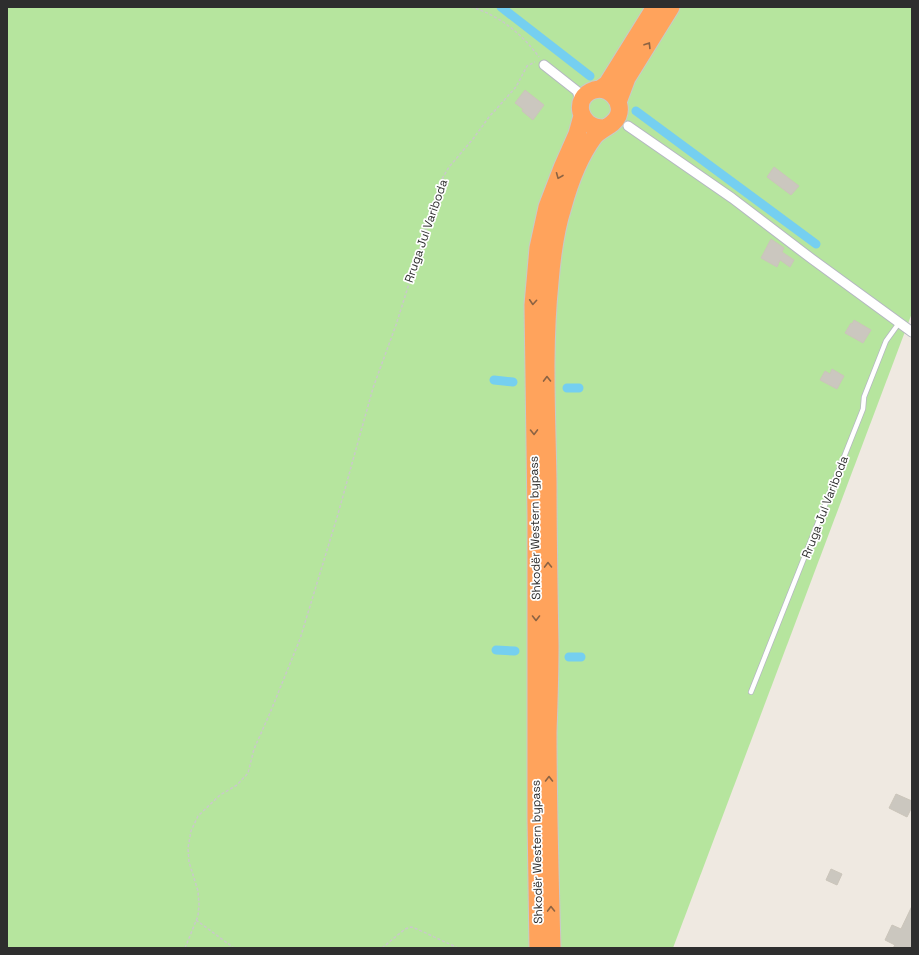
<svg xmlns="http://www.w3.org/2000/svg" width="919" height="955" viewBox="0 0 919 955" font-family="'Space Grotesk',sans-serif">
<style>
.green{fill:#b6e59e}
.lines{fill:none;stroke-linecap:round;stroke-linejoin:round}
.canal{stroke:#75cff0;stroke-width:9}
.building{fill:#cbc7bf;stroke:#cbc5ba}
.lane-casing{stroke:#b4b7c1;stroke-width:6}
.street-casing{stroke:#b4b7c1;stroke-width:11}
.highway-casing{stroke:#c9c9c9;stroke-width:19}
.path{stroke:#c9c9c9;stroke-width:1.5;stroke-dasharray:3 2;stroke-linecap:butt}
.lane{stroke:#fff;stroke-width:4.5}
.street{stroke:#fff;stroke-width:9}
.highway{stroke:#ffa35c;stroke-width:17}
.oneway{stroke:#8c6343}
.labels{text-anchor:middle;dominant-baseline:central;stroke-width:3.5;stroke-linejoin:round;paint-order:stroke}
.street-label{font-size:12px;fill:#2e2e2e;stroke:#fff}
</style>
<rect width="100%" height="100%" fill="#efe9e1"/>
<path class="green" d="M7,7H912V313L673,948H7Z"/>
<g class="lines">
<path class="canal" d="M501,7L590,76
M636,111L816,244
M494,380L513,382
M567,388H579
M496,650L515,651
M569,657H581"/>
</g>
<path class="building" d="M525,90L544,105L533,120L522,111L523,109L515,103Z
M774,167L799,186L791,195L767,177Z
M771,239L784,248L782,252L794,260L790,267L780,260L777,267L761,258Z
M854,320L871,330L863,343L845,333L851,323L852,324Z
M832,369L844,376L837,389L820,380L825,371L830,374Z
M896,794L912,801V807L907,817L889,808Z
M831,869L842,874L837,885L826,880Z
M912,906V948H893L895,945L885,940L892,925L901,929Z"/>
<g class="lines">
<g class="lane-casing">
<path id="lane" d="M751,692L863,409L864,397L886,341L899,323"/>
</g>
<g class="street-casing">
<path id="street" d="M544,65L577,91L581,102
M628,126L732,198L812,259L912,332"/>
</g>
<g class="highway-casing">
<path id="highway" d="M600,89L607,84L655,7
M618,102L627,78L671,7
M538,948L536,818V516L533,305L538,248L547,207L562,168L577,134L582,116
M552,948C550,876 548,804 548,732C549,704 550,675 550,646C549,592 548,538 548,483C547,416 543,349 550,282C552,257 555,232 563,207C569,185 580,156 594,137C601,128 613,127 618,116C624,101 609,86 594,90C572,97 578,128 603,128"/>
</g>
<path class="path" d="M471,7C499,15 522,34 539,57
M196,920L234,948
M185,948L198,916L199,904L198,891L189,862L188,848L191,831L198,816L220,795L237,785L248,773L254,749L270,713L300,639L338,514L373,388L396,325L442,179L449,167L473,139L489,117L516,87L527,66L535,62
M382,948L405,929L411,927L417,929L458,948"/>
<use href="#lane" class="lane"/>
<use href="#street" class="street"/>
<use href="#highway" class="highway"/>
</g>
<defs><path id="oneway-chevron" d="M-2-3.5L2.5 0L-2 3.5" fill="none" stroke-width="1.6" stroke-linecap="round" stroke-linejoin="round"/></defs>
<g class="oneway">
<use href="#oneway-chevron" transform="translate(648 45) rotate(-58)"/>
<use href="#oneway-chevron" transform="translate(559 176) rotate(112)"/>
<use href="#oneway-chevron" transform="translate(533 302) rotate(94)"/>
<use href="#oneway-chevron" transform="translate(547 379) rotate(-91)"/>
<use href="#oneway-chevron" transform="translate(534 432) rotate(89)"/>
<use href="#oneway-chevron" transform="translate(548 565) rotate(-91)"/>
<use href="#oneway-chevron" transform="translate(536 618) rotate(90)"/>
<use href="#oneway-chevron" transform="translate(549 779) rotate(-90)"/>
<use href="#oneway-chevron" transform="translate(551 909) rotate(-91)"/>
</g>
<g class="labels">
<g class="street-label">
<text transform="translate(426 231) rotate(-71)">Rruga Jul Variboda</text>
<text transform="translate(825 507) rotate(-69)">Rruga Jul Variboda</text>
<text transform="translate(535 528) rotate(-91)">Shkodër Western bypass</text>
<text transform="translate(537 852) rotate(-91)">Shkodër Western bypass</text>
</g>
</g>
<rect width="919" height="955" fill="none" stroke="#2e2e2e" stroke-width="16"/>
</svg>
